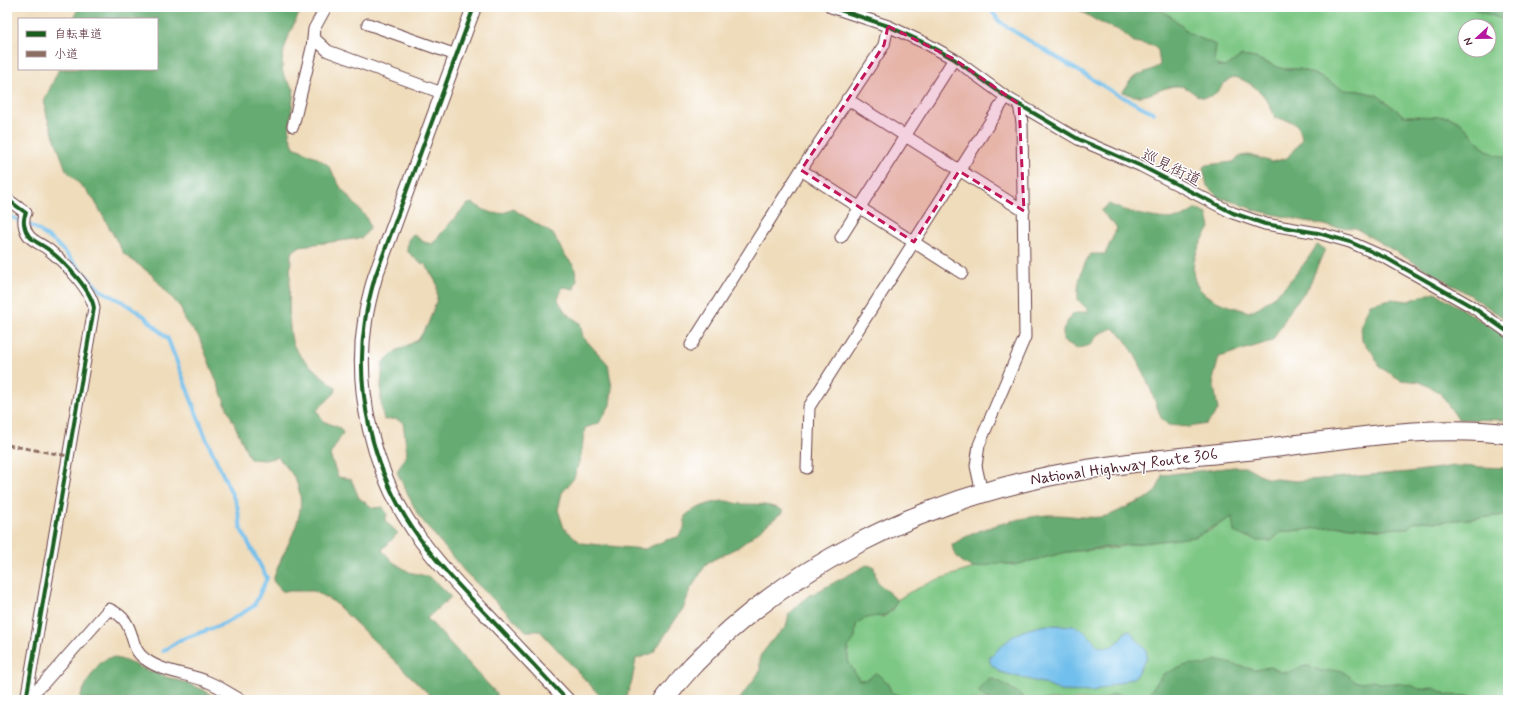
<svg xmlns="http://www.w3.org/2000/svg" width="1515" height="707" viewBox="0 0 1515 707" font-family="Mynerve,'Klee One',sans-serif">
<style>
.green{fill:#7ec885;stroke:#647458;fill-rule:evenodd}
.forest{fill:#66ac72;stroke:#58664e}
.water{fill:#71bfec;stroke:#5e6f8c}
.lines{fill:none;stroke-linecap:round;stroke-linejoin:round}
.stream{stroke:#71bfec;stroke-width:4}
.minor-casing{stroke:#633b41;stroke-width:13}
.tertiary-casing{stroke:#633b41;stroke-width:16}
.trunk-casing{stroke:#633b41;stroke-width:21}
.minor{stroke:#fff;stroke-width:11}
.tertiary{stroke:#fff;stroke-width:14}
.trunk{stroke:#fff;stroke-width:19}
.quiet{stroke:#8d6e63;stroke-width:3;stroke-dasharray:6 3;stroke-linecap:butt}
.cycleway-casing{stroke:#fff;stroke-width:6}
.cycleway{stroke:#1b5e20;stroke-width:4}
.marked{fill:#c2185b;fill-opacity:0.2;stroke:#c2185b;stroke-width:3;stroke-dasharray:8 5;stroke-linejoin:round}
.labels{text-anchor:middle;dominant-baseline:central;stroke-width:3;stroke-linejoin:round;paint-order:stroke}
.street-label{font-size:16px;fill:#4a1f2b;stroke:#fff}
</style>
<rect width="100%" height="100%" fill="#fff"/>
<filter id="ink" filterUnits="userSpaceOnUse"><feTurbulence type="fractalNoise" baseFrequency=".025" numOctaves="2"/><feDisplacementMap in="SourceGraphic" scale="8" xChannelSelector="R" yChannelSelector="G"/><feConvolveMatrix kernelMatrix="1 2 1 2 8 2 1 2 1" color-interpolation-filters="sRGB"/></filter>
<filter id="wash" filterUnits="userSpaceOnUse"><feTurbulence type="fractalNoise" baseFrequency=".012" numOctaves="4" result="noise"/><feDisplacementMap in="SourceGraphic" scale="16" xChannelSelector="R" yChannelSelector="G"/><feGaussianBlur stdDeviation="0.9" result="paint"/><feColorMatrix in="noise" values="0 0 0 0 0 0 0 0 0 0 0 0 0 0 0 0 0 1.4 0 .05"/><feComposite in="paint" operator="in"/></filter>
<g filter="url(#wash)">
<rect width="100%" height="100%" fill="#efdcbb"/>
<path class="green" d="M1156,7H1508V157L1496,155L1485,149L1461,123L1449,117L1404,116L1377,95L1359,91H1345L1316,75L1300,69H1283L1255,58L1241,56L1226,67L1219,66L1214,61L1216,45L1190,34L1173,18ZM1465,26H1489V50H1465Z
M1508,515V700H914L892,693L886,681L859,680L848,661V647L855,638L856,624L863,618L873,616L883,617L893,610L897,600L910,592L936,580L974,568L1000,563L1014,565L1067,552L1112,548L1209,531L1232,516L1245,537L1271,541L1281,532L1341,526L1378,529L1407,528L1413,523L1423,521L1437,522Z"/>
<path class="forest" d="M78,7H303C294,22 278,55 283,73C284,78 290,84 294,89L289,134L294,147L316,157L328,165L341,188L367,218L370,228L362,238L300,246L291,253C291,274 285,332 295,348C305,364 322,375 336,388L335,393L317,410L323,421L340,428L343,433L330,455L338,477L351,479L359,498L373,508L383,507L387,514L385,521L398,533L382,550L393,562L409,572L430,577L451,597L427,618L498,695L493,700H435L334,602L314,591H282L273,581C282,547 313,515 295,479C291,471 283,464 278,457L265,460L250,459L228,410L199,337L185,321L181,308L151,274L124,254L93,198L66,170L47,117L44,101L59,69H157V19H74Z
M1074,7H1156L1173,18L1190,34L1216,45L1214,61L1219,66L1226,67L1241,56L1255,58L1283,69H1300L1316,75L1345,90L1359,91L1377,95L1404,116L1449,117L1461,123L1485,149L1496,155L1508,157V321L1470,295L1355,228L1333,227L1254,210L1231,200L1219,198L1207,186L1203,167L1206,165L1233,162L1241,156L1249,155L1272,162L1287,158L1302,140C1300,121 1292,121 1275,118C1269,101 1262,90 1245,81C1240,79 1236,76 1231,78C1221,83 1219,95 1208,97C1195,100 1191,86 1178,86C1157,86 1146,104 1123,92C1134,70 1143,76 1160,65L1158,50L1153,46L1134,42L1121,31L1099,22Z
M1470,7H1508V21L1480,12Z
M472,203C488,212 495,218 513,209L553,234L564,254L574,266L577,279L574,289L562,287L558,300L566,313L580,323L583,337L608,364L612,388L610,405L599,423L585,428L581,455L574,478L562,493L558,510L564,528L581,543L620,547L645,549L666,540L678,537L684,529L685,516C692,509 715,500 726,501C731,501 736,504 741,504C756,504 771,504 784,511L740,546L707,563L690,590L684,607L653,653L636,659L632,681L625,700H604L540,631H526L465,572L418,515L397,472L407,453L403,422L395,419L384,420C379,401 381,382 383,362L396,351L418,340L428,324L437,299V284L426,265L419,262L407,251L408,240L413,234L424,242L432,244L466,205Z
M1109,204C1125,212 1165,223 1182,217C1187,215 1191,212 1196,209L1207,214L1210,228C1197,247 1182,277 1206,295C1218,304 1235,307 1249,312C1277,300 1301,270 1317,245L1325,249L1308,288L1293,306L1272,341L1219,357L1213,380L1218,410L1207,424L1189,427L1168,425L1161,418C1152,392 1135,343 1113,328L1099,334L1090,345L1077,349L1063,340V330L1072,314L1089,311L1078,300C1077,283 1081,269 1090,254H1105L1117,228L1101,211Z
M1435,292L1508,338V420L1458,419L1439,392L1420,382L1401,380L1381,368L1372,352L1362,341L1361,325L1370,304L1391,299L1408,301Z
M1455,466L1508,468V515L1437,522L1423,521L1413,523L1408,528L1378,529L1341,526L1281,532L1271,541H1257L1252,537H1245L1234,532L1232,517L1195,537L1067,552L1014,565L1000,563L974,568L963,563L954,553L952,545C974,529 1020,517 1048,515C1065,514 1091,520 1106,516C1114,514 1122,509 1129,506C1148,497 1156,498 1162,475L1234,467H1247L1266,478L1296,481L1409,472Z
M867,565L874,567L877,582L897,600C887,626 874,609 856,624L855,638L848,647V661L859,680H865L876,673L886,681L892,693L914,700H739L760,671V656L774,638L786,627L789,614L807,597Z
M112,657C126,660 136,666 149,671C171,680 200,683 217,700H80C80,693 96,665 103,661C105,659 109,658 112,657Z
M1216,660L1255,670L1270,667L1281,672H1292L1300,667L1308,666L1322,671L1341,670L1356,682L1374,681L1381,684L1394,683L1410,685L1419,689L1434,688L1448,695L1475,696L1488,699L1508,694V700H1142L1147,696L1163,674L1189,664L1206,665Z
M989,678C999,679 1019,693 1027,700C1011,700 989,705 979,692L980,687Z
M1114,694L1121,695L1127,700H1103Z"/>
<path class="water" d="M1047,625C1077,626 1078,622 1098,646C1115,649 1117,644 1126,631H1130L1146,650L1147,657L1135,677L1093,692L1060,691L1042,683L1000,672L990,663V657C1014,635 1014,631 1047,625Z"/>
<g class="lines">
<path class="stream" d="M989,7L999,21L1007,27L1113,92L1154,113
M7,215L34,227L56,243L100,290L123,302L144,316L168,339L206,438L237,505L241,529L267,578L254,606L224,624L180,640L163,651"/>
</g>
</g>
<g filter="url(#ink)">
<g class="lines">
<g class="minor-casing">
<path id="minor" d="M831,7L888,26L927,44L954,59L1006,97L1078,139L1141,166L1233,213L1265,224L1318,233L1350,242L1386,258L1471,306L1508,332
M368,24L456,55
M314,38L328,51L442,93
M847,99L1024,211
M293,126L312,48L314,29L326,7
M801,170L962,273
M7,199L26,213C22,219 24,230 29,236C34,242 43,245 49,250C64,262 91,289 94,308L26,700
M841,237L954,59
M691,345L801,170L884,45L888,26
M807,468L809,407L1006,97
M982,493L976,466L979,445L1025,337L1022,123L1019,104
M25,700L43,684L109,609C139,622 126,646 145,659C162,672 186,673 206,681C217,685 230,694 241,700"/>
</g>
<g class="tertiary-casing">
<path id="tertiary" d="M474,7L375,277C371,291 367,306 365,321C354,391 373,470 413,529C434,560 460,587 486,614C513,643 540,671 567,700"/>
</g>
<g class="trunk-casing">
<path id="trunk" d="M664,700C673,688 683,676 693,665C788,566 918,503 1050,476C1119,462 1191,457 1260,449C1342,440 1426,424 1508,434"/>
</g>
<use href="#minor" class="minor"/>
<use href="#tertiary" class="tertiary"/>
<use href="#trunk" class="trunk"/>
<path class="quiet" d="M7,445L69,456"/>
<g class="cycleway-casing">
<path id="cycleway" d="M474,7L375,277C371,291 367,306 365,321C354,391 373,470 413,529C434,560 460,587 486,614C513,643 540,671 567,700
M831,7L888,26L927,44L954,59L1006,97L1078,139L1141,166L1233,213L1265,224L1318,233L1350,242L1386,258L1471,306L1508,332
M7,199L26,213C22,219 24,230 29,236C34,242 43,245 49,250C64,262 91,289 94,308L26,700"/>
</g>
<use href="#cycleway" class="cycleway"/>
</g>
</g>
<path class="marked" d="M888,26L954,59L1019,104L1024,211L959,171L914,242L801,170L884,45Z"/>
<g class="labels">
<g class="street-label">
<text transform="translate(1171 168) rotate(26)">巡見街道</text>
<text transform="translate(1124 467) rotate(-8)">National Highway Route 306</text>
</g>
</g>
<rect width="1515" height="707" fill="none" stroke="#fff" stroke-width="24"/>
<rect x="18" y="18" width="140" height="52" fill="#ffffff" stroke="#b7a5aa"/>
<rect x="26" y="31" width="20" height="6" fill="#1b5e20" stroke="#b7a5aa"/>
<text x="54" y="38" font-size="12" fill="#4a1f2b">自転車道</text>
<rect x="26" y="51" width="20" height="6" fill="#8d6e63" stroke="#b7a5aa"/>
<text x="54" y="58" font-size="12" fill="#4a1f2b">小道</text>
<g transform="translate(1477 38) rotate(248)"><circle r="19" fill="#ffffff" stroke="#b7a5aa"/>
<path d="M0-3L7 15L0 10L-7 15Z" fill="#b5179e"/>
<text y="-6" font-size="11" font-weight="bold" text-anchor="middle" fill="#4a1f2b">N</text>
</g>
</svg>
